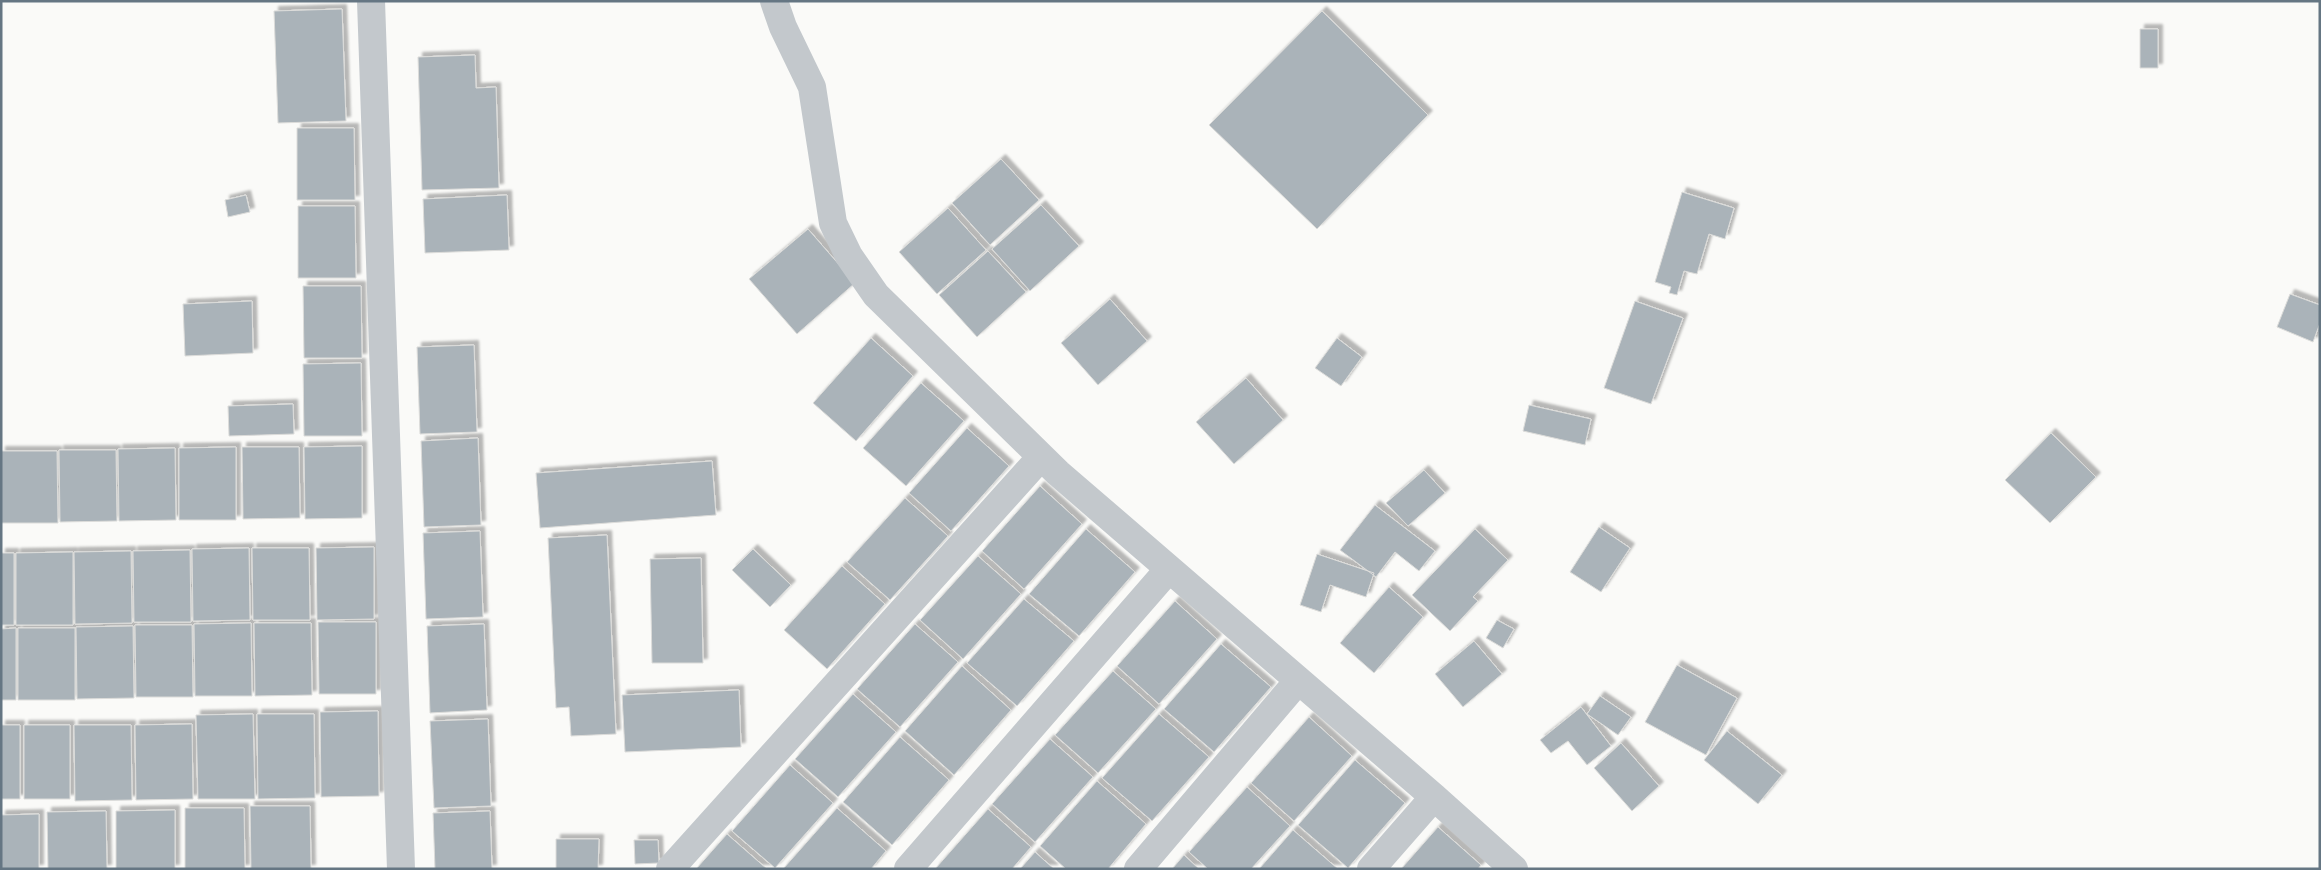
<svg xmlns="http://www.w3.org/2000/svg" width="2321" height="870" viewBox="0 0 2321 870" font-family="'IBM Plex Sans',sans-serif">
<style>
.building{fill:#aab3b9;stroke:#dcdcda;filter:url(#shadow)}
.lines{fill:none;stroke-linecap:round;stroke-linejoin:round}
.street{stroke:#c3c8cc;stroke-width:28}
</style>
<defs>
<filter id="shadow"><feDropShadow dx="4.5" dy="-4.5" stdDeviation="1" flood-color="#0004"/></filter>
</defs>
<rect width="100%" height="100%" fill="#fafaf8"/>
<path class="building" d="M342,9L346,121L278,123L274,11Z
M1322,11L1428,115L1317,229L1209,125Z
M2140,29H2158V68H2140Z
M475,55L476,88L496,87L499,188L422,190L418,57Z
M297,128H354L355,200H297Z
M1001,159L1039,200L990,245L952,203Z
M1682,192L1734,208L1725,239L1709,234L1697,274L1684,271L1677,295L1669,293L1671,287L1655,282Z
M246,195L250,212L228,217L225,200Z
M507,195L509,250L425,253L423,199Z
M1041,205L1079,246L1030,291L992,249Z
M298,206H355L356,278H298Z
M948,208L986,250L937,294L899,252Z
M808,229L855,283L797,334L749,279Z
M988,251L1026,292L977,337L939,295Z
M303,286H361L362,358H304Z
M2290,294L2320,305V323L2313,342L2277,327Z
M1110,299L1147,341L1098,385L1061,343Z
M252,301L253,353L185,356L183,304Z
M1635,301L1683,318L1651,404L1604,388Z
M871,338L913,376L856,441L813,403Z
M1337,338L1362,357L1341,386L1315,368Z
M474,345L477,432L420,434L417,347Z
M361,363L362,436H304L303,364Z
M1246,378L1283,420L1234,464L1196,422Z
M921,383L964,421L906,486L863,448Z
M293,404L294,434L229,436L228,406Z
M1529,405L1591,419L1585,445L1523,431Z
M967,428L1009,466L951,531L909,493Z
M2051,433L2096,477L2050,523L2005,480Z
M478,438L481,525L424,527L421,441Z
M362,446V518L305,519L304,447Z
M236,447V520H179V448Z
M242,447H299L300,518L243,519Z
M175,448L176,520L119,521L118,449Z
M59,450H116L117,521L60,522Z
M1,451H57L58,523H1Z
M712,461L716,515L540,528L536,473Z
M1424,470L1445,493L1408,526L1386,503Z
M1040,486L1082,524L1024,589L982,551Z
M905,498L948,536L890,600L847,562Z
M1375,505L1435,551L1419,571L1395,552L1376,577L1340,550Z
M1599,527L1630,548L1601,592L1570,572Z
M1086,529L1135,572L1079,636L1029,594Z
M1475,529L1508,560L1473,597L1478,601L1450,631L1412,595Z
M480,531L483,617L426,619L423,533Z
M607,535L616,734L571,736L569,707L556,708L548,538Z
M374,547V619L317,620L316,548Z
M249,548L250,620L193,621L192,549Z
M252,548H309L310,620H253Z
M753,549L791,585L770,607L732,570Z
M190,550L191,622H134L133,551Z
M131,551L132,623L75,624L74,552Z
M73,552V625H16V553Z
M1,553H14V625H1Z
M1317,554L1374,573L1366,597L1330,585L1321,612L1300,605Z
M978,556L1021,594L963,659L920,620Z
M701,558L703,663H652L650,559Z
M842,566L885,604L827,669L784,630Z
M1389,587L1423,617L1374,673L1340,643Z
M1024,599L1074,641L1017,706L967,663Z
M1175,601L1217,639L1159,704L1117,666Z
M1497,620L1514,629L1503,648L1486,638Z
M318,622H376V694H319Z
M251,623L252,696H195L194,624Z
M254,623H311L312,695L255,696Z
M484,624L487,710L430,713L427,626Z
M915,624L958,662L900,727L857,689Z
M135,625H192L193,697H136Z
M133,626L134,698L77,699L76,627Z
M16,628V700H1V629Z
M18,628H75V700H18Z
M1474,641L1502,674L1463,707L1435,674Z
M1221,644L1271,687L1214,752L1164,709Z
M1677,665L1737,698L1706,755L1645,722Z
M962,666L1011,710L954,775L905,731Z
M1113,671L1156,709L1098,773L1055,735Z
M739,690L741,747L625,752L622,695Z
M853,694L896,732L838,797L795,759Z
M1600,696L1631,717L1618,735L1587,714Z
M1581,707L1611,746L1587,765L1568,741L1551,753L1540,740Z
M378,711L379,796L321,797L320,712Z
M253,714L255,799H198L196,715Z
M257,714H314L315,798L258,799Z
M1159,714L1209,757L1152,821L1102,778Z
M1309,717L1352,756L1294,821L1251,783Z
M488,719L491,806L434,808L430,721Z
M192,724L193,799L136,800L135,725Z
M1,725H20V799H1Z
M24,725H70V799H24Z
M74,725H131L132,800L75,801Z
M1727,731L1782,775L1758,804L1704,760Z
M900,737L949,780L892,845L843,802Z
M1050,739L1093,777L1035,842L992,804Z
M1621,743L1659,786L1632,811L1594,768Z
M1355,760L1405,803L1348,868L1298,825Z
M790,765L833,803L775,868L732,831Z
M1097,781L1146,824L1108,869H1066L1040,846Z
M1247,787L1290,826L1251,869H1208L1189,852Z
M250,806H310L311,869H251Z
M185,808H244L245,869H185Z
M837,808L886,851L871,869H783Z
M988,809L1031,847L1012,869H935Z
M175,810V869H116V811Z
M106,811L107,869H48L47,812Z
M490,811L492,869H435L433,813Z
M39,814V869H1V815Z
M1438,827L1481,865L1478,869H1401Z
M1293,830L1338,869H1259Z
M727,834L767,869H696Z
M556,839H599L598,869H556Z
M634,840H658L659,863L635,864Z
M1035,852L1054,869H1020Z
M1184,855L1199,869H1172Z"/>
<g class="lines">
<path class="street" d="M371,1L401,869
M774,1L783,27L812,87L833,223L849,256L876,295L1058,473L1434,797L1514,869
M670,869L1041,457
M908,869L1169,569
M1138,869L1298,681
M1371,869L1434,797"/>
</g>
<rect width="2321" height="870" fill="none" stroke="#657683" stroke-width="5"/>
</svg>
